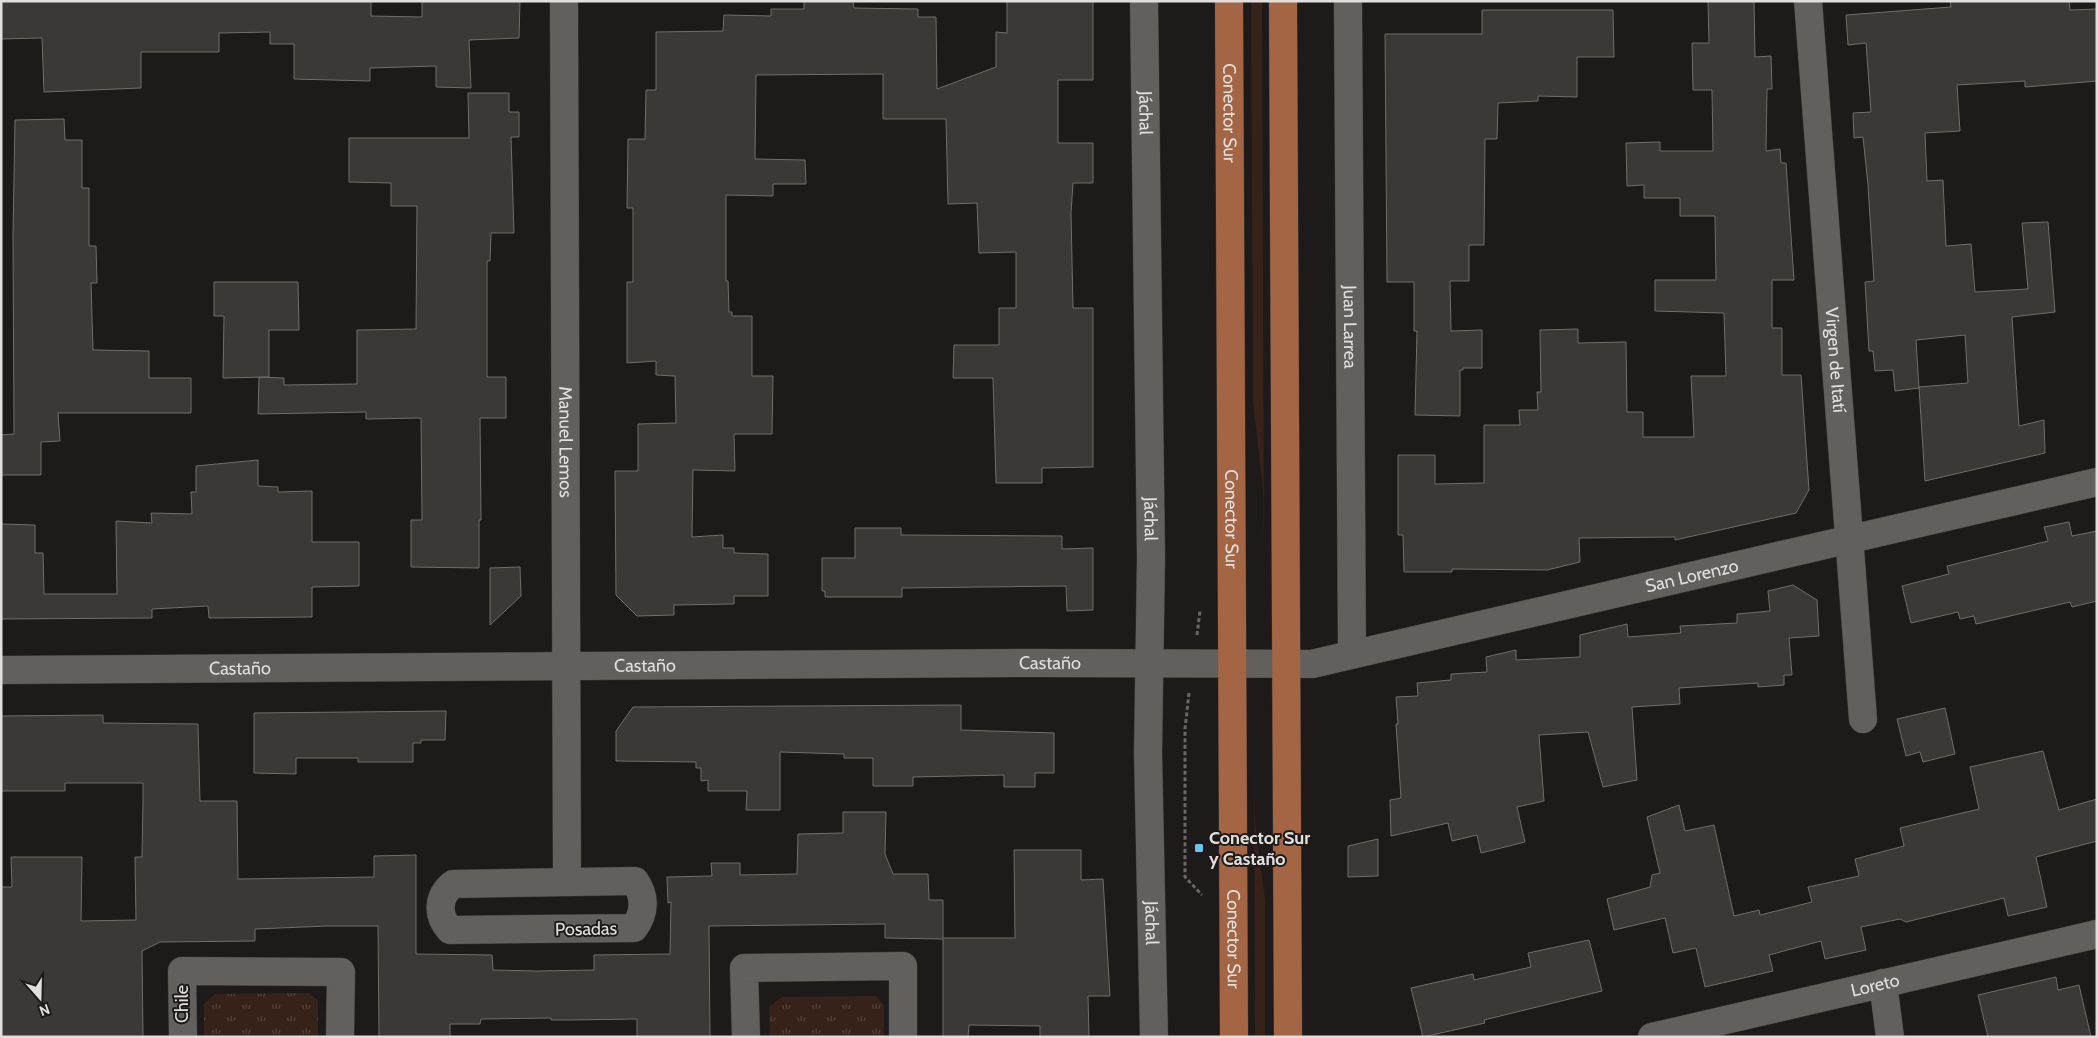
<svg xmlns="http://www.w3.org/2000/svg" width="2098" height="1038" viewBox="0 0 2098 1038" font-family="Cabin,sans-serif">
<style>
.grass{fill:#362218}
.park{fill:url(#park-tufts)}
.building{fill:#3b3836;stroke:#716d6b}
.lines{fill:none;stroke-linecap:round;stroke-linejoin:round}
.minor-casing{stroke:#373535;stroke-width:29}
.tertiary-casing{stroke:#373535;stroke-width:29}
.primary-casing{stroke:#373535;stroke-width:29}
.path{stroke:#696665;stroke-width:3;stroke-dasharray:4 2.5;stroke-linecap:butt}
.minor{stroke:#625f5d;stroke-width:28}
.tertiary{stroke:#625f5d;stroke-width:28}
.primary{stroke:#a36543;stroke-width:28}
.poi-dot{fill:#67c4ef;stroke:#1d1a19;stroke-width:2}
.labels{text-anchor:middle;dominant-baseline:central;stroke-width:4;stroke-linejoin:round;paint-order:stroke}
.street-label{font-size:18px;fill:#e1dfde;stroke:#1d1a19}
.poi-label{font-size:18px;font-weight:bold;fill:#e1dfde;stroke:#1d1a19;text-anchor:start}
</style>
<defs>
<pattern id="park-tufts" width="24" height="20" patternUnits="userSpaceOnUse" patternTransform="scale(1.25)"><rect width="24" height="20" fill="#362218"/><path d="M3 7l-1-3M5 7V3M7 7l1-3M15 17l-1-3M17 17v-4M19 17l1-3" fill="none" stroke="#534239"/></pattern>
</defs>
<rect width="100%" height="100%" fill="#1d1a19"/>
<path class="grass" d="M1251,1H1262L1264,552L1263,490L1253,402Z
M1254,756L1255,823L1265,899V1037H1255Z"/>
<path class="park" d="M309,993L318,1001V1037H204V1004L215,994Z
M876,996L884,1005V1037H770L769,1007L782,997Z"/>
<path class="building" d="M1,1H371V16L422,17V1H520L519,38L469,40L471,88L436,87V66L370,68V81L294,79V44H270V32L219,33V52H141V88L44,92L42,38L1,39Z
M804,1H853L854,8L918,9V17H936L937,89L996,67V32L1007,33V1H1093V80H1058V143H1093V183H1073L1071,213L1073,308H1093V467L1042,468V483H996L993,378H953L954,345H999V308H1016V252L979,253L977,203L948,204L946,119H883V74L756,75L755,159L805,160L806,184H773V196L726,195V281H728L729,312H732V316H752V376H773L772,434H734L735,471L693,470L692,537L723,535V548H734V553L768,554V596H734V604L674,605V615L637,616L616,595L615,471H638V424L676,423L675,376L656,375V361L627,363V282H633V208H627L628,139H645L646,90H656V32L723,31L724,15L771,16V9H804Z
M1708,1H1754L1755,57L1771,56L1772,89H1767L1766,151L1780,149L1781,163H1786L1794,280H1772V328H1782V375H1801L1809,490L1796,513L1675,540V537L1579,538L1580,562L1547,570L1452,569V572H1404L1403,535H1398V455H1435V484L1484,483V425H1520L1519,410H1538L1537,392H1541L1540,330L1578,329V343L1626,342L1627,412H1643V437H1694L1691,376H1726L1724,313L1655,311V280H1716L1715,216H1680V198H1644V185L1627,186L1626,143L1660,142V151H1713L1712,90H1693L1692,43H1709Z
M1950,1H2069L2070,10L2097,9V81L2025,87V81L1957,85L1960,131L1925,133L1927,181L1943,180L1946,246L1971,244L1975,292L2028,289L2022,223L2048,222L2055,312L2012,317L2019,426L2044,420L2045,453L1925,481L1919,387L1968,383L1965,335L1916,340L1919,388L1895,391L1893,370L1875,371L1873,351H1869L1865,282L1874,281L1868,185L1863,137L1854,138L1853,113L1871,112L1866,43L1848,45L1846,15L1951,7Z
M1482,10H1613L1614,57H1577V97L1538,96V101L1498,103L1497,139H1485L1484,245H1469V281H1450L1451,331L1482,330V368H1463V370H1460V416L1415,415L1417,331H1414V282H1387L1385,34H1482Z
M468,93H509V112H519V137H511L514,233H491L490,261H487V377H506V418H480L481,520H479V568L411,567V520H422L421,418L366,419V412L258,414L259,377L284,378V385L357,384V330L416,329L417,206H391V183L349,182V138H469Z
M64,119L65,140H82V188H89V246H96L97,283H91L93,350L149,351V378H191V413H58L60,441L41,442V475H1V435L14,434L13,235L15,120Z
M214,282H298L299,330H269V377L223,378L224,316H214Z
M258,460V486L278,487V492L312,491V542H359V586L312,587V617L209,618L208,606L152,609V618L1,619V524L35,525V553H43L44,594H117L116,521L152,523L151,513L192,514L191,492H196V466Z
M2069,522L2072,536L2097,531V601L2072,607L2070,602L1976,624L1974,616L1960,619L1958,612L1911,623L1902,586L1949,574L1947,566L2048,541L2044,527Z
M855,528H901V535L1062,536V549L1093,548V610L1067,611L1066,586L902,588V597H825V591H822V558H855Z
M520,567L521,596L490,625V568Z
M1793,585L1817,600L1819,636L1789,638L1792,675H1784V685L1758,687V683L1679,688L1680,704L1632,707L1637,780L1603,787L1588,732L1539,735L1544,801L1517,807L1525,842L1481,853L1477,835L1452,841L1448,823L1391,836L1390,800L1401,798L1396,724H1398L1396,697L1418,696L1417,683L1451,680V674L1487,672L1486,657L1516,650V660L1580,657V635L1627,624L1628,637L1681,633L1680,626L1737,623V614L1770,611L1768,591Z
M961,705V730L1054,733V773H1035V787H1004V775L913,777V786H873V758H844V754L780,752V810H746L747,791H708V780L701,781V768H696V762L616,761V731L633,707Z
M1945,708L1955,754L1923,762L1920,752L1906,756L1897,719Z
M446,711L445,740H421V743H413V762H358V758H296V774L254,773V713Z
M103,715V723L198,724L200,801H237L238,879L374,877V856L416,855V954L492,955L493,970L537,971L594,970V955L670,954L671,902L668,903L667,877L712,876L711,863H740V875L797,874L798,834L843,833V812H886L885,854L893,874H928L929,900H943V938H1015L1014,850H1081V880L1103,879L1110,996H1088L1089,1037H1040V1026L969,1025L968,1037H943V939L885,938V924L709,926L710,1037H637V1019L568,1020H551V1018L481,1019L480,1024H450V1037H379L378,926H328L255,929V941L160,942L142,951L143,1037H1V887H12L11,857H82L81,921L136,920L135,857H142L143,802V783H65V791H1V716Z
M2043,751L2059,810L2097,799V841L2036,857L2047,907L2008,916L2004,898L1906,922L1900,919L1861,927L1866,950L1825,959L1821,941L1769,955L1773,971L1705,987L1696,948L1673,953L1665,918L1614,930L1607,899L1650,887L1652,875L1660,873L1647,817L1679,805L1685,831L1714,825L1734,916L1759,910L1760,915L1812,902L1808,887L1859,876L1855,859L1904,846L1900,828L1979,809L1970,767Z
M1378,839V876L1348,877V846Z
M1589,940L1602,991L1484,1020L1485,1023L1423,1037L1411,988L1473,974L1474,980L1531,967L1528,953Z
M2056,977L2058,990L2079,985L2091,1037H1988L1978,995Z"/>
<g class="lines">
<g class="minor-casing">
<g id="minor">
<path id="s1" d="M564,1L567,882"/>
<path id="s2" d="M1144,1L1151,558L1148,752L1154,1037"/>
<path id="s3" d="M1348,1L1352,654"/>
<path id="s4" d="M1808,1L1863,719"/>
<path d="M635,881C646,897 645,913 634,928L450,930C437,916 437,897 453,884Z"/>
<path d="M1883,983L1890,1037"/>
<path d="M183,1037L182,971L341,972L340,1037"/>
<path d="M746,1037L744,968L903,966V1037"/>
<path id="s5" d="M1652,1037L2097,934"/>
</g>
</g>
<g class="tertiary-casing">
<g id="tertiary">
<path id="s6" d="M1,670L1033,663L1312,664L2097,482"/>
</g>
</g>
<g class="primary-casing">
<g id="primary">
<path id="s7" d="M1229,1L1234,1037"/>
<path d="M1283,1L1288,1037"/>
</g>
</g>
<path class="path" d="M1197,635L1200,611
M1189,693L1185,729V877L1202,895"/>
<use href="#minor" class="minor"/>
<use href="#tertiary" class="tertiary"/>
<use href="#primary" class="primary"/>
</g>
<rect class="poi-dot" x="1194" y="843" width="10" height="10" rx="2.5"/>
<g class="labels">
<g class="street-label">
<text stroke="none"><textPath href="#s2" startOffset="112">Jáchal</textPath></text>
<text stroke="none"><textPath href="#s7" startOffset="112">Conector Sur</textPath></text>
<text stroke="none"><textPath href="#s3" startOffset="326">Juan Larrea</textPath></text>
<text stroke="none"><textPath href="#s4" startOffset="360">Virgen de Itatí</textPath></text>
<text stroke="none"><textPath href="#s1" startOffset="441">Manuel Lemos</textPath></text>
<text stroke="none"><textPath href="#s2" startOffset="518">Jáchal</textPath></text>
<text stroke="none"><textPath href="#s7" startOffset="518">Conector Sur</textPath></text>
<text stroke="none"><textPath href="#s6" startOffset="1701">San Lorenzo</textPath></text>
<text stroke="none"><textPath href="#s6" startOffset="1049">Castaño</textPath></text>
<text stroke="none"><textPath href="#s6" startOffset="644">Castaño</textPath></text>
<text stroke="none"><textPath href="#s6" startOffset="239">Castaño</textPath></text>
<text stroke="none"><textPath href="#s2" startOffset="922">Jáchal</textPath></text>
<text transform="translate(586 929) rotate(-1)">Posadas</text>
<text stroke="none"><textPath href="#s7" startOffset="938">Conector Sur</textPath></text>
<text stroke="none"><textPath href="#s5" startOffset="229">Loreto</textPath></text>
<text transform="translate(182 1004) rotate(-90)">Chile</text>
</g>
<g class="poi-label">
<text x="1209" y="838">Conector Sur<tspan x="1209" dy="21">y Castaño</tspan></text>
</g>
</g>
<rect width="2098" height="1038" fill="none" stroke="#e1dfde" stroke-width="5"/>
<g transform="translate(40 998) rotate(160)" stroke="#1d1a19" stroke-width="4" paint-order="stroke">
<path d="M0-4L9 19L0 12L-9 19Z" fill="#e1dfde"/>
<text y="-8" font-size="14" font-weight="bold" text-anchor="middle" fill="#e1dfde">N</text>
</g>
</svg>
